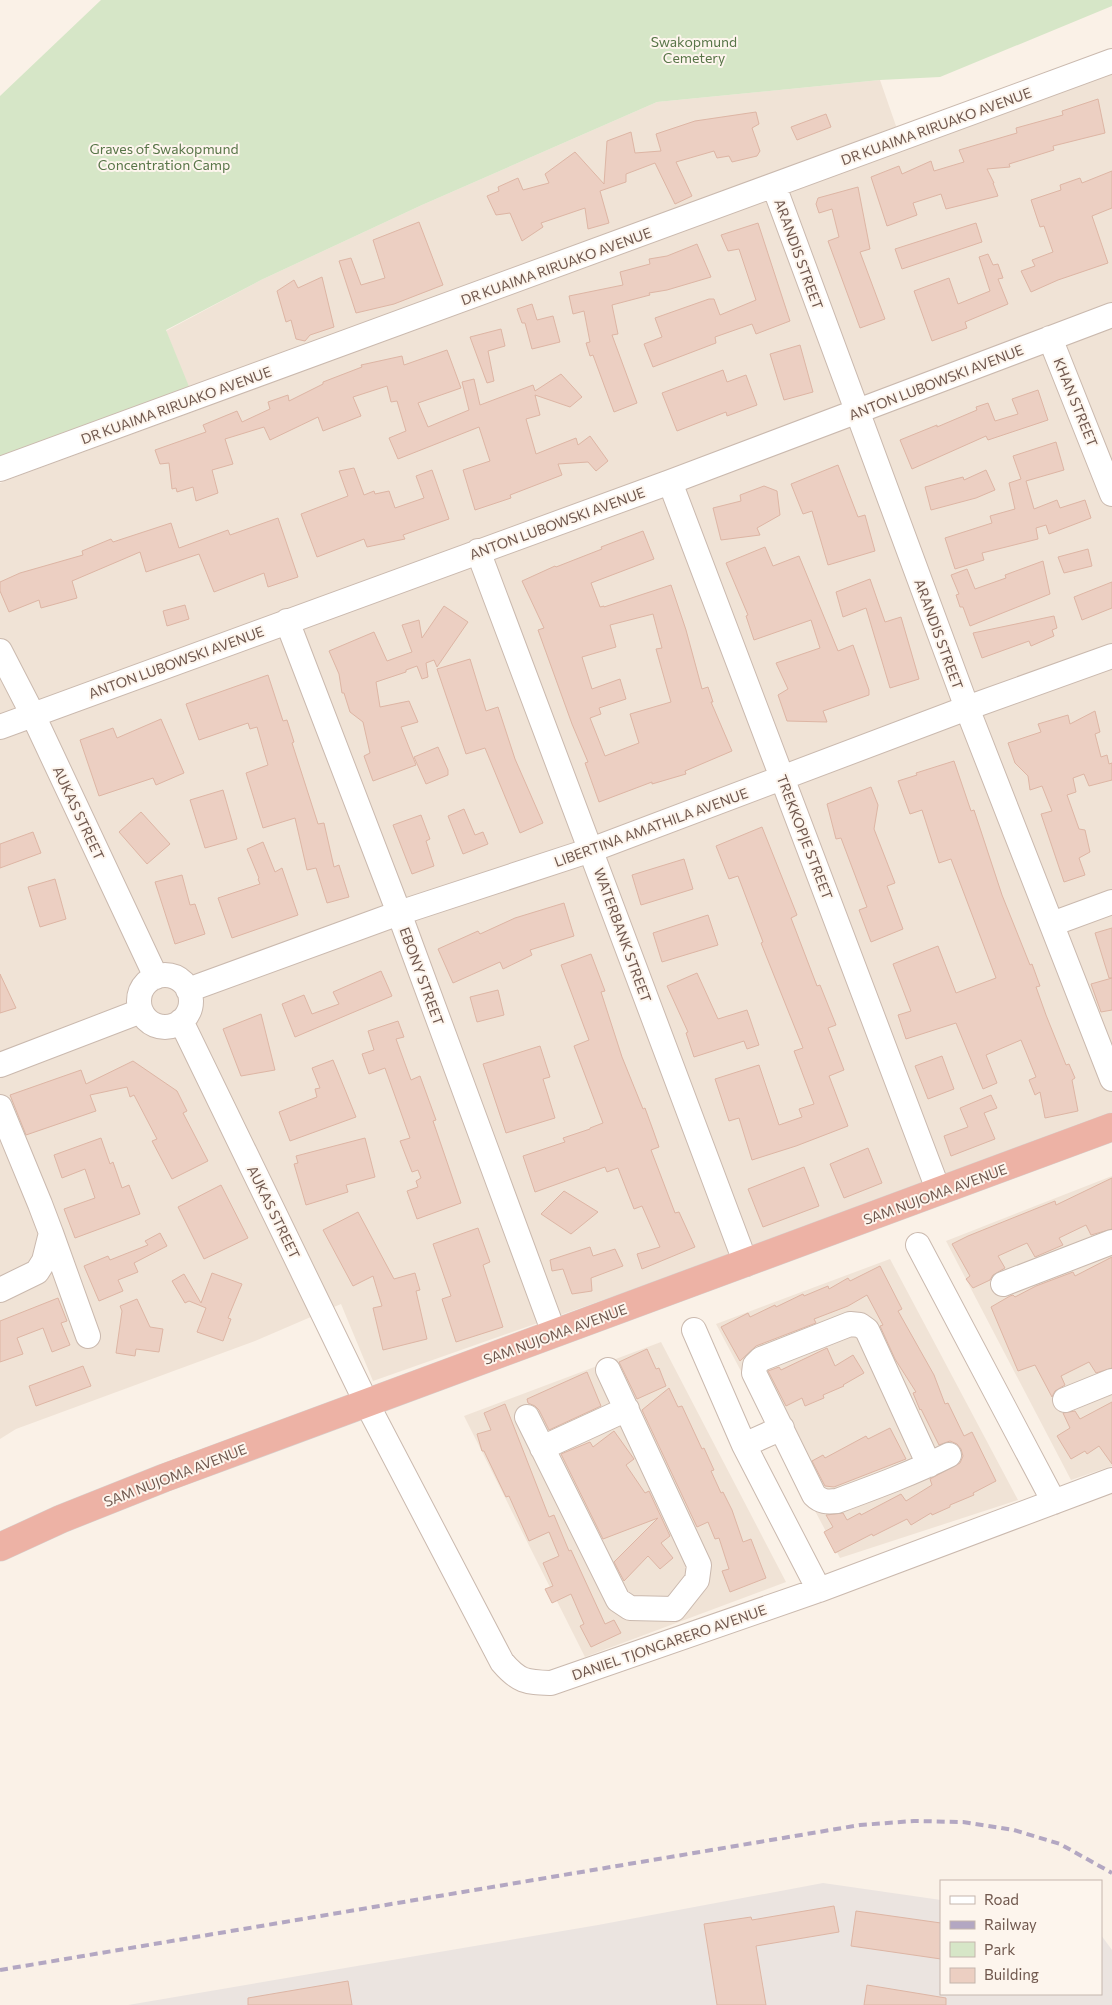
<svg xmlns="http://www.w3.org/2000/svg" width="1112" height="2005" viewBox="0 0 1112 2005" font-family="Commissioner,sans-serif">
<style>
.residential{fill:#f0e3d6}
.industrial{fill:#ebe4e0}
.green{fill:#d6e6c7}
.building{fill:#eccfc2;stroke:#ddb5a4;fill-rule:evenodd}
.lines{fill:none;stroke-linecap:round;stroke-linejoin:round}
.minor-casing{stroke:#cab9ae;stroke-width:26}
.highway-casing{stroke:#d7d0cd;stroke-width:29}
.minor{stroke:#fff;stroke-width:24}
.highway{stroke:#edb2a5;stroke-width:28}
.rail{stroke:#b3a7c2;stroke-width:4;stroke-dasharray:8 5;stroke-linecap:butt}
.labels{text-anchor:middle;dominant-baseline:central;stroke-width:4;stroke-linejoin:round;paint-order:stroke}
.park-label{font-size:14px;fill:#587548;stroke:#fdf5ed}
.street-label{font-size:14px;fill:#70584e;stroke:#fdf5ed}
</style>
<rect width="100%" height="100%" fill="#faf1e7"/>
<path class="residential" d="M1112,69V1112L748,1249L373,1381L341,1304L255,1341L16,1429L0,1439V483L198,410L166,331L261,280L422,205L657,102L880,80L903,146Z
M1112,1176V1466L1071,1480L946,1241Z
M890,1259L1018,1500L840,1558L716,1324Z
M661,1342L786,1582L585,1657L464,1416Z"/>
<path class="industrial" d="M823,1883L941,1900V1994H1101V1935L1112,1950V2005H128L598,1925Z"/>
<path class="green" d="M101,0H1112V6L940,77L880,80L657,102L422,205L261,280L166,330L190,389L0,459V96Z"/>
<path class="building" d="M1098,99L1105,133L1053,146L1054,150L1009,164L1010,167L987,169L994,183H993L998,196L946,209L941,194L913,203L917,215L887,226L871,177L899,166L902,174L931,161L934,171L964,162L959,150L1017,133L1016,128L1063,115L1062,111Z
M756,112L759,124L752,128L760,151L757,156L732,162L729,156L717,158L714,151L676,162L692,196L675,204L655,163L626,174V182L600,191L609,223L588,229L585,208L541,223L543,227L522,241L510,213L496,215L487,196L499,191L498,187L518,178L523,190L549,183L545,174L575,152L604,184L607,141L631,132L635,153L661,151L656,134L695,121Z
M826,114L831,127L797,140L791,127Z
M1112,171V208L1092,216L1108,263L1058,280L1031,292L1021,271L1035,266L1032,260L1053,252L1044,226L1040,227L1031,200L1061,190L1060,185L1080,178L1082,183Z
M858,187L870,249L860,252L885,319L860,328L828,241L839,237L832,209L819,213L816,204L818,198Z
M419,222L443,285L394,304L356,313L339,261L351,258L361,285L385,278L373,240Z
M758,223L790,321L756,334L752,324L715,337L716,343L653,367L644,344L662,337L655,318L709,299H714L720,315L756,300L739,249L728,251L721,235Z
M976,223L982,242L902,269L895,249Z
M697,244L711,277L667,290L649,293L650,295L612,305L618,334L612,335L637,403L614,412L593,355L590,356L586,343L590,342L584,311L573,314L569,296L623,285L620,272L650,264L649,259L667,256Z
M988,254L993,265L998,264L1003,278L998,279L1008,304L965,322L967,328L932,341L914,291L949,278L958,304L990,291L979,257Z
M322,277L334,327L310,335L305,341L296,339L291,320L286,322L277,291L294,280L298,288Z
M532,304L537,320L553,316L560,342L532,349L525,323H522L517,309Z
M501,329L505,346L488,351L494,381L487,383L470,337Z
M800,345L813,392L784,400L770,354Z
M447,350L461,388L418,403L428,427L469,410L462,382L474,379L480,405L533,385L535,391L561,374L582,397L570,407L535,395L540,415L526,419L536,454L576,438L578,445L590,436L608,461L596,471L588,462L558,464L562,475L510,495L511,498L475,510L463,470L490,461L479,427L398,459L389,438L406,431L397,401L391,402L387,386L353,397L361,416L323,431L318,417L270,440L264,427L225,439L233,464L212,470L218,493L196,501L193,487L177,492L176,488L172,489L169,463L160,464L155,450L206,432L203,425L237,411L242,422L270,409L268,402L288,395L289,401L323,384V382L362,367L361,365L402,356L404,365Z
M723,370L727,382L746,375L757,405L727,416L726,412L677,431L662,393Z
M1038,390L1048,420L988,440L986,436L912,469L900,440L937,425V427L977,410L976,407L988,403L995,421L1018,414L1012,399Z
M1056,442L1064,470L1026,481L1034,509L1057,500L1060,508L1085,500L1091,518L1049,534L1046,525L1036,528L1038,539L982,553L984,560L955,569L945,538L992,523L990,516L1015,509L1009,483L1021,479L1013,456Z
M838,465L858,517L865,515L875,551L828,565L812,511L803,514L791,484Z
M354,468L364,495L374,491L375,494L389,491L395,508L424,498L416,476L432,470L449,519L403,535L405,539L367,547L364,539L317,557L301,514L348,496L339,471Z
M986,470L995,490L976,498L931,510L925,487L963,477L964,480Z
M764,486L777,491L780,515L757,528L760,535L721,540L713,508L741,501L740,495Z
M278,518L298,577L268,587L264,573L214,592L199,554L146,572L140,552L72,581L77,598L41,608L39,600L9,612L0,591V582L20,573L83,555L82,551L111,539L113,542L171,523L179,548L228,530L230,535Z
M643,531L654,559L591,583L600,607L604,606V607L671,585L686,630L702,689L708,687L713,702H711L732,751L685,771L686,774L652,784V782L599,802L585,763L588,762L572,724L538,630L544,628L522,581L555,566L556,567L602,549L601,547ZM653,614L662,648L656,649L671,702L630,714L639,743L605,756L590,718L601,714L599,708L626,699L620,679L592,689L582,657L616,647L610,625Z
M765,547L773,566L799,556L838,651L853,645L869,690V695L823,711L827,722L787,721L778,695L788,689L776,663L820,648L811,620L754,640L746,616L748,615L726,563Z
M1088,549L1092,566L1064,573L1058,557Z
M1043,561L1050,594L970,626L963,607H960L956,595L959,594L951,575L967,569L975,589L1006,578L1005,575Z
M870,579L885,622L901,617L919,679L890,688L866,608L843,617L836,592Z
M1112,582V608L1082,620L1074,597Z
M185,605L189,619L167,626L163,611Z
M444,606L468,622L437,667L434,660L426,663L428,677L422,679L417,666L406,670V672L376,682L380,707L409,701L418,722L401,727L416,765L373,781L364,756L370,753L363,722L350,712L344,693H342L339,674L329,651L374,632L387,661L412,652L402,625L419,620L422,638Z
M1054,616L1057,628L1052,630L1054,636L1031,646L1029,641L982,658L973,633Z
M470,659L486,711L498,707L515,759L543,823L520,833L485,748L466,754L437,669Z
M268,675L283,721L287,720L294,742L292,743L318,824L324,823L334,867L339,865L349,897L327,903L316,868L307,870L295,818L263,828L246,773L268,765L257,727L250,729L248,723L199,740L186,704Z
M1095,711L1100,732L1095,734L1101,757L1107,755L1109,764L1112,763V780L1089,786L1084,774L1073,778L1076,792L1067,795L1079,829L1085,830L1090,852L1079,858L1085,875L1064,882L1041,814L1052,811L1042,786L1030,790L1028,776L1015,763L1008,743L1041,732L1038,724L1068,715L1070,724Z
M161,719L184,773L156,785L153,778L99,796L80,740L113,728L117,738Z
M438,747L448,770V775L426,784L414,757Z
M954,761L971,811L974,810L1002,895L1030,965L1032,964L1040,986L1036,987L1046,1015L1066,1065L1069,1064L1075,1078L1072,1080L1078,1111L1045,1118L1040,1092L1035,1095L1029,1080L1036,1077L1021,1040L986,1055L997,1083L983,1089L956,1023L906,1039L898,1015L911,1011L893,964L938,946L956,993L996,978L951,859L939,863L922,810L910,814L898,781L917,775L916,773Z
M871,787L878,805L874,829L895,883L887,886L903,929L871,942L859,910L867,907L841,838L836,839L827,804Z
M223,790L237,839L205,848L190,800Z
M464,809L475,835L483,832L488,844L463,854L448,816Z
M141,812L170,844L147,864L119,832Z
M421,815L430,839L426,841L434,866L412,874L393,825Z
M762,827L797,915L791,918L817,986L820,985L836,1025L828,1028L844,1070L829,1076L848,1126L796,1146L752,1160L739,1118L729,1121L715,1079L759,1065L779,1125L802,1117L799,1109L814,1104L794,1051L803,1048L761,943L763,942L738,876L729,879L716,846Z
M33,832L41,853L0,868V844Z
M263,842L275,872L282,868L298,915L232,938L218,898L260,884L258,879L259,878L247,849Z
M684,859L693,889L641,905L632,875Z
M182,875L190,905L195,904L205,934L175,944L155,882Z
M55,879L66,919L40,927L28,887Z
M564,903L574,936L530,950L532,955L503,969L500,962L453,983L438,949L478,931L480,934L515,918Z
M708,915L718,945L662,962L653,933Z
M1112,928V978H1109L1095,933Z
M591,954L605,991L601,992L622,1057L643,1109L645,1108L653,1130L659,1147L651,1150L675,1213L679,1212L695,1247L642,1269L637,1254L660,1247L642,1206L634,1209L618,1168L607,1172L605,1167L535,1192L523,1156L565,1142L563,1138L590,1129V1128L603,1123L574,1046L589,1040L561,965Z
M381,971L392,996L295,1037L282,1004L304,995L312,1014L339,1004L333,992Z
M697,973L718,1019L747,1010L759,1045L747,1049L744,1041L694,1057L686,1033L688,1032L667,986Z
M0,974L16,1008L0,1013Z
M1112,978V1010L1101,1012L1091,984Z
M498,990L504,1015L477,1022L470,997Z
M261,1014L275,1070L241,1076L223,1029Z
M398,1021L404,1037L396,1039L411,1080L420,1076L436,1120L433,1121L461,1203L417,1219L407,1191L418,1187L416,1181L421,1178L418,1170L412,1172L400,1141L410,1138L385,1068L369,1074L362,1054L374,1050L368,1031Z
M540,1046L550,1077L543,1079L555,1118L506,1133L483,1064Z
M942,1056L954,1089L928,1099L915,1066Z
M333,1060L356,1117L290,1141L279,1112L317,1097L315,1089L320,1088L312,1068Z
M133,1061L177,1091L187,1111L183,1113L208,1161L172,1179L152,1141L157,1139L134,1095L130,1097L127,1087L90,1095L96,1111L26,1135L10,1095L81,1070L86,1084Z
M991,1095L997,1108L984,1113L995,1139L951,1156L944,1136L968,1127L960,1108Z
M101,1138L110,1164L113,1162L122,1188L129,1185L140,1214L75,1238L64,1209L95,1198L85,1169L62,1178L54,1155Z
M365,1138L375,1177L346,1185L348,1192L306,1205L294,1164L298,1163L296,1156Z
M868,1148L882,1183L844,1198L830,1164Z
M804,1167L819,1206L763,1227L748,1189Z
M1112,1178V1229L1091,1235L1086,1225L1059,1238L1063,1245L1035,1257L1027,1243L998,1256L1005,1268L993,1275L990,1280L973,1288L966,1279L970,1276L952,1244L968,1236L1055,1201L1056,1205Z
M221,1185L248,1238L204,1259L178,1207Z
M564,1191L598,1212L571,1234L541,1214Z
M358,1212L394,1279L415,1273L420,1290L416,1291L427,1339L383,1350L373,1308L382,1306L373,1276L353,1286L323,1230Z
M478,1228L490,1262L483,1265L503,1327L456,1342L442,1299L451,1296L433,1244Z
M160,1233L167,1246L134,1263L138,1272L118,1280L123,1291L99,1301L84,1266L108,1256L110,1260L148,1245L145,1241Z
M590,1247L593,1256L615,1249L623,1266L591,1278L592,1291L572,1294L563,1269L552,1271L550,1260Z
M1112,1257V1368L1096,1373L1089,1362L1061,1376L1065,1385L1055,1391L1052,1397L1035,1365L1018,1371L991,1307L1010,1296L1013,1295L1015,1297L1036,1286L1073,1272L1075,1276Z
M880,1266L902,1309L898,1311L934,1375L945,1404L948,1403L964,1436L972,1432L996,1481L973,1493L974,1495L950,1505V1507L932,1515L931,1513L911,1525L907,1519L873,1536L872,1534L835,1553L824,1532L833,1527L826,1515L843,1513L847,1520L860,1513L861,1515L901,1494L906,1501L932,1485L930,1479L960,1463L963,1456L961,1449L957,1444L950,1441L939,1445L921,1409L920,1410L913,1393L916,1392L895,1359L880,1326L883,1325L867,1295L848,1306L814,1319L816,1323L756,1346L740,1361L721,1327L748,1313L750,1317L775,1305L776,1307L803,1294L804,1296L828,1286L829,1289L848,1278L850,1281Z
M212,1273L242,1284L228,1318L231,1319L223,1341L197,1332L206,1308L189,1301L185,1303L172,1281L184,1274L201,1303Z
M58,1298L67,1321L61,1323L70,1345L52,1352L43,1328L17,1338L23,1354L0,1362V1321Z
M137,1299L150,1327L163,1329L159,1352L136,1349L135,1356L116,1353L122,1311L120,1306Z
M827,1348L835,1366L853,1355L864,1373L843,1385L844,1386L823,1395L824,1398L805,1406L802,1398L786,1406L768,1371L779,1367L781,1370Z
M647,1349L656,1369L659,1368L666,1386L637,1399L619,1362Z
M83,1366L91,1386L36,1406L29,1386Z
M587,1372L601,1406L549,1430L539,1410L535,1406L528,1403L527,1399Z
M669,1388L678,1407L682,1406L702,1449L704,1448L714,1470L711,1471L721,1493L723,1492L732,1510L743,1542L751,1539L766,1578L730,1592L722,1571L729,1569L719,1538L715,1539L708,1522L697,1527L642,1410Z
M1112,1402V1464L1099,1446L1087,1454L1085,1451L1071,1459L1057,1436L1070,1428L1063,1413L1075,1411L1080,1419Z
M505,1404L549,1517L554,1515L569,1551L571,1550L605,1624L614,1620L621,1633L591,1647L580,1626L584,1624L571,1594L552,1603L545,1589L553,1586L543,1563L559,1556L549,1532L529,1541L509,1496L506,1497L484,1451H482L477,1434L491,1430L484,1413Z
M890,1428L906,1459L834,1487L825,1486L812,1461L823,1455L825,1458L866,1436L868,1439Z
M614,1431L634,1459L626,1465L645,1493L649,1491L670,1536L661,1543L673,1558L660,1569L648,1556L624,1581L614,1562L658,1518L603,1539L561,1454L590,1442L593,1447Z
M834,1906L839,1932L756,1946L766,2005H717L704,1924L751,1917L752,1920Z
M856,1911L941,1923V1959L851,1946Z
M348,1981L352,2005H248V1998Z
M867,1985L946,1998V2005H864Z"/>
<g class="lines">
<g class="minor-casing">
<path id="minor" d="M774,186L967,708L1112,1079
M1050,338L1112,494
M0,469L1112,61
M670,482L939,1192
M478,551L746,1264
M287,621L399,913L554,1333
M0,651L33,715L156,977
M0,727L670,482L1112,315
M1052,924L1112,902
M139 1001a26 26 0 1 1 52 0a26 26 0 1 1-52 0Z
M188,990L399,913L591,850L967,708L1112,656
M181,1021L367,1404L502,1662C519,1682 526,1682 551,1683L819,1590L1112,1480
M0,1065L141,1011
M0,1107L40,1204L51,1233L44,1261L37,1272L0,1290
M51,1233L88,1336
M918,1245L1054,1502
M1003,1284L1112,1242
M694,1330L744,1445L819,1590
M608,1370L699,1565L697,1580L674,1609
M1065,1400L1112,1381
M527,1417L618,1600L630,1608L674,1609
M744,1445L782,1428
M542,1448L627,1409
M929,1465L867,1330L860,1325L850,1324L761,1359L755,1365L754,1373L814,1495C821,1502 827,1502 837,1501C875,1487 913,1473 949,1455"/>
</g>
<g class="highway-casing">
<path id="highway" d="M0,1547L61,1519L164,1478L1112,1127"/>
</g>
<use href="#minor" class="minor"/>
<use href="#highway" class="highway"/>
<path class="rail" d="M0,1970L860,1825L914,1821L963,1822L1014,1830L1060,1844L1112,1873"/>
</g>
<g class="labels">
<g class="park-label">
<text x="694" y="41">Swakopmund<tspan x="694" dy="16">Cemetery</tspan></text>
<text x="164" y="148">Graves of Swakopmund<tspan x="164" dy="16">Concentration Camp</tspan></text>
</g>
<g class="street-label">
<text transform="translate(936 126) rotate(-20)">DR KUAIMA RIRUAKO AVENUE</text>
<text transform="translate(799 254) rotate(70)">ARANDIS STREET</text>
<text transform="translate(556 266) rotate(-20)">DR KUAIMA RIRUAKO AVENUE</text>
<text transform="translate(936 382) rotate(-21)">ANTON LUBOWSKI AVENUE</text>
<text transform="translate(1076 402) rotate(68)">KHAN STREET</text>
<text transform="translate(176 405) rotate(-20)">DR KUAIMA RIRUAKO AVENUE</text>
<text transform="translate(557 523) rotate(-20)">ANTON LUBOWSKI AVENUE</text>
<text transform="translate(939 634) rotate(70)">ARANDIS STREET</text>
<text transform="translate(176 662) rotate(-20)">ANTON LUBOWSKI AVENUE</text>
<text transform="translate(79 813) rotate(65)">AUKAS STREET</text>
<text transform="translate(651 827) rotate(-20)">LIBERTINA AMATHILA AVENUE</text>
<text transform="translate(805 837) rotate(69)">TREKKOPJE STREET</text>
<text transform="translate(623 935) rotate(70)">WATERBANK STREET</text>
<text transform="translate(422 976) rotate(70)">EBONY STREET</text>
<text transform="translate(935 1194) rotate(-20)">SAM NUJOMA AVENUE</text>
<text transform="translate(274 1212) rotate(64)">AUKAS STREET</text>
<text transform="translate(555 1334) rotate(-20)">SAM NUJOMA AVENUE</text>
<text transform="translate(175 1475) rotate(-21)">SAM NUJOMA AVENUE</text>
<text transform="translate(669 1642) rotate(-19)">DANIEL TJONGARERO AVENUE</text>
</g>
</g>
<rect x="940" y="1880" width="162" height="115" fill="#fdf5ed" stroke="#c5b6ad"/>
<rect x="950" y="1896" width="25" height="8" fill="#ffffff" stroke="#c5b6ad"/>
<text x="984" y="1905" font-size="15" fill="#70584e">Road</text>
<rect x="950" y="1921" width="25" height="8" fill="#b3a7c2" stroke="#c5b6ad"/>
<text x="984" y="1930" font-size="15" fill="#70584e">Railway</text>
<rect x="950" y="1942" width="25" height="15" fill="#d6e6c7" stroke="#c5b6ad"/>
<text x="984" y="1955" font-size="15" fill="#70584e">Park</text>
<rect x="950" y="1968" width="25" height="15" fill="#eccfc2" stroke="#c5b6ad"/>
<text x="984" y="1980" font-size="15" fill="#70584e">Building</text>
</svg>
